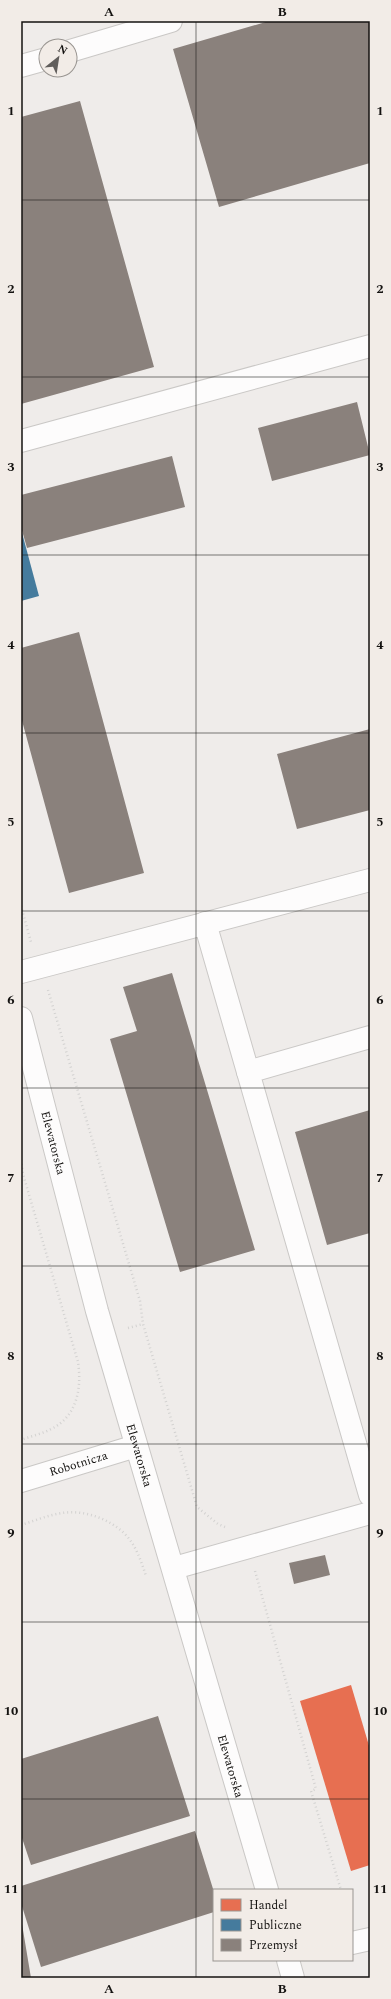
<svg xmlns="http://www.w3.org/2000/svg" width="391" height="1999" viewBox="0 0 391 1999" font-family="Spectral,serif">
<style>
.shops{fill:#e76f51}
.public{fill:#457b9d}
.industry{fill:#8a817c}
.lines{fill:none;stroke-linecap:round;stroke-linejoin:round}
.minor-casing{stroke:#cac8c6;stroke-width:24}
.path{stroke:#d3d2d1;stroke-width:2.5;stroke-dasharray:1 3;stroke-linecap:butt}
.minor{stroke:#fdfcfc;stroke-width:22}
.grid{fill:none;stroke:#141210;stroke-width:1;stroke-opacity:0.55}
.labels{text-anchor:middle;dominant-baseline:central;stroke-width:4;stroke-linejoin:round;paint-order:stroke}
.street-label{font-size:12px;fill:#141210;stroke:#f2ece7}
.neatline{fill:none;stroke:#141210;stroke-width:1.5}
.grid-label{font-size:13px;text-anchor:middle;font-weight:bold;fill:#141210}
</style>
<rect width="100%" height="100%" fill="#efecea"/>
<path class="shops" d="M351,1685L370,1749V1865L351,1871L300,1701Z"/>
<path class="public" d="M21,529L39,596L21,601Z"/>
<path class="industry" d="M269,21H370V163L219,207L173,49Z
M80,101L154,367L21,404V117Z
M357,402L370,455L272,481L258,428Z
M172,456L185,507L27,548L21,527V495Z
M79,632L144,873L69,893L21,717V648Z
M370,729V810L297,829L277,754Z
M172,973L255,1250L180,1272L110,1039L137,1031L123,987Z
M370,1110V1233L327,1245L295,1132Z
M325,1555L330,1575L294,1584L289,1563Z
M158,1716L190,1816L31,1865L21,1835V1759Z
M195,1831L214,1892V1912L41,1967L21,1903V1886Z
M21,1924H22L31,1978H21Z"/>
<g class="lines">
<g class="minor-casing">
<g id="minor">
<path d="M70,51L171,21"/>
<path d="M21,66L46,59"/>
<path d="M21,441L370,346"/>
<path d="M205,923L248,1072"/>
<path d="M21,972L370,880"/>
<path id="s1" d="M21,1018L97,1311L267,1890"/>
<path d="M370,1037L248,1072L370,1495"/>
<path id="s2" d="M21,1481L136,1446"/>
<path d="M174,1568L370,1513"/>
<path d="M352,1943L370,1939"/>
<path d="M288,1960L293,1978"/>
</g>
</g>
<path class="path" d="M21,906L31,942
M48,990L140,1301L143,1324L197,1507L218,1524L225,1527
M21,1160L23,1174L78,1362C82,1388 77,1417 51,1429C42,1434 31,1436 21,1440
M128,1328L143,1324
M21,1525C34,1521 48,1515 62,1513C86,1509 116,1521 130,1540C138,1551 142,1564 146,1576
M255,1571L316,1789L311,1791L341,1890"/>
<use href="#minor" class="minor"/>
</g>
<path class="grid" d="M196,21V1978M21,200H370M21,377H370M21,555H370M21,733H370M21,911H370M21,1088H370M21,1266H370M21,1444H370M21,1622H370M21,1799H370"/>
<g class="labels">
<g class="street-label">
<text stroke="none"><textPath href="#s1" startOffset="129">Elewatorska</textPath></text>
<text stroke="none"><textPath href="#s1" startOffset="453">Elewatorska</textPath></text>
<text stroke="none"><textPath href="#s2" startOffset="60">Robotnicza</textPath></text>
<text stroke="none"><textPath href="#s1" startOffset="777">Elewatorska</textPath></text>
</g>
</g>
<rect width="391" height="1999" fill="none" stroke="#f2ece7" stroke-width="44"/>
<rect x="213" y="1889" width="140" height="72" fill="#f2ece7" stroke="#999591"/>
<rect x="221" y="1899" width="20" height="12" fill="#e76f51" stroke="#999591"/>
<text x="249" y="1909" font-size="12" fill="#141210">Handel</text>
<rect x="221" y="1919" width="20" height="12" fill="#457b9d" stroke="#999591"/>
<text x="249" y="1929" font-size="12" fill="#141210">Publiczne</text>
<rect x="221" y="1939" width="20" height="12" fill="#8a817c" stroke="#999591"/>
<text x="249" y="1949" font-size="12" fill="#141210">Przemysł</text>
<g transform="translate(58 58) rotate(30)"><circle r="19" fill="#f2ece7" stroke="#999591"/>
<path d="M0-3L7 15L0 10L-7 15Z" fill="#615e5c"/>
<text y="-6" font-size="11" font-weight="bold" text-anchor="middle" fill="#141210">N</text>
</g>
<rect x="22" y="22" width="347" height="1955" class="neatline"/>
<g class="grid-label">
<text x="109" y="16">A</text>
<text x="282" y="16">B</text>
<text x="11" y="115">1</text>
<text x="380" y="115">1</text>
<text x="11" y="293">2</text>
<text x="380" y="293">2</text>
<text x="11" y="471">3</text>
<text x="380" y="471">3</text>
<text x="11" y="649">4</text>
<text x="380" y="649">4</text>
<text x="11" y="826">5</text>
<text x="380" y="826">5</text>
<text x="11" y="1004">6</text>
<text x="380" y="1004">6</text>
<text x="11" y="1182">7</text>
<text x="380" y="1182">7</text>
<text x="11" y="1360">8</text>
<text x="380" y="1360">8</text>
<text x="11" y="1537">9</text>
<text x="380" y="1537">9</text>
<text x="11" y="1715">10</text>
<text x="380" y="1715">10</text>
<text x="11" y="1893">11</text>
<text x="380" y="1893">11</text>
<text x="109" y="1993">A</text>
<text x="282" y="1993">B</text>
</g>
</svg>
